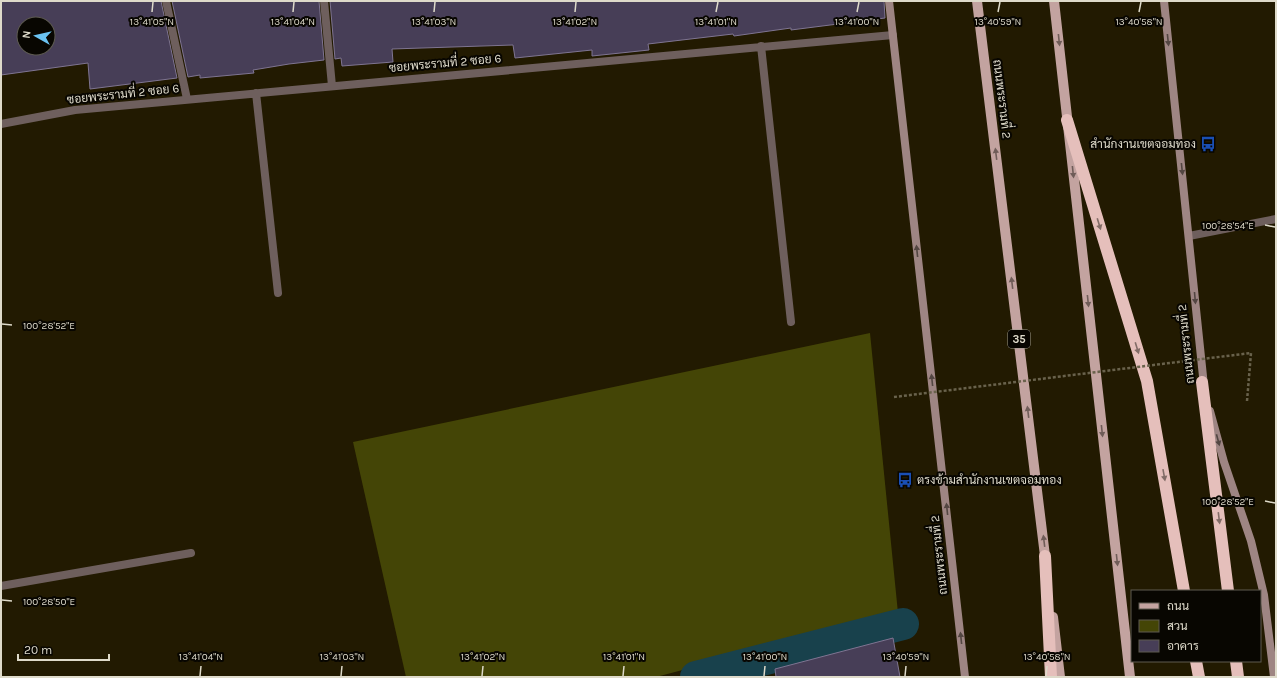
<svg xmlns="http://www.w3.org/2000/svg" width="1277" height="678" viewBox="0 0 1277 678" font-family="Karla,Sarabun,sans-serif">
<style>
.green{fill:#444506}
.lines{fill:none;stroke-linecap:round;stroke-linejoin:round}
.canal{stroke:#18414c;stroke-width:32}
.building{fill:#473e57;stroke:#7f7592;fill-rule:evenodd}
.path{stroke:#69624c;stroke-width:2.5;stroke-dasharray:3 2;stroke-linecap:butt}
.lane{stroke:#6e5f5d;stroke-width:8}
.street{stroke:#6e5f5d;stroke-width:8}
.secondary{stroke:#9e8583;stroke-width:8}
.primary{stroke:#c3a3a0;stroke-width:10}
.highway{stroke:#e5bfbb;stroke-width:12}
.path-bridge{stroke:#69624c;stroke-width:2.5;stroke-dasharray:3 2;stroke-linecap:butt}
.oneway{fill:#6f5c58}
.oneway2{fill:#534642}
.oneway3{fill:#826c67}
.ticks{fill:none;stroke:#dedaca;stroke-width:1.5}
.labels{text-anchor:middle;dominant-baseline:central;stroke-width:4;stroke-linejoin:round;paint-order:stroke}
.shield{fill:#080601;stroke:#9e9a8e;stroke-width:1}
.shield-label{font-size:11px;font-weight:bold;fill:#dedaca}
.street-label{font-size:12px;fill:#dedaca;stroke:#080601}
.poi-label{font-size:12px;fill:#dedaca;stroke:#080601;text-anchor:end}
.ticks-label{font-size:10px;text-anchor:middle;fill:#dedaca;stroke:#080601;stroke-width:4;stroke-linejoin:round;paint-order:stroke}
</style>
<rect width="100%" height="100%" fill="#221a01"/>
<path class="green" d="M870,333L898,613L656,677H406L353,442Z"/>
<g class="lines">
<path class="canal" d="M696,677L903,624"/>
</g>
<path class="building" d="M1,1H161L177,78L90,89L88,63L1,75ZM24,24H48V48H24Z
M172,1H319L324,60L289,64L253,70L254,73L200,78V75L188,77Z
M330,1H884L885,18L791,30V28L734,36L733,34L648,44L649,50L592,56V50L515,58L513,45L392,49L393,62L342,66L341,58L335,59Z
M893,638L900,677H776L775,669Z"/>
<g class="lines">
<path class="path" d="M1247,401L1251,353"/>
<path class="lane" d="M1,586L191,553"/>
<path class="street" d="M166,1L187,99
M324,1L332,86
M761,46L791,322
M256,93L278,293
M1,124L75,110L893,35
M1189,236L1276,219"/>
<path class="secondary" d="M889,1L965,677
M1164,1L1204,386
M1210,411L1224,462L1251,541L1264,595L1274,677"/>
<path class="primary" d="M977,1L1046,564
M1054,1L1130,677
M1053,617L1060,677"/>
<path class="highway" d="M1067,120L1147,381L1184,591
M1202,382L1228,591
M1045,556L1051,677
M1196,661L1199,677
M1236,661L1238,677"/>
<path class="path-bridge" d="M894,397L1251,353"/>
</g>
<defs><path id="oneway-solid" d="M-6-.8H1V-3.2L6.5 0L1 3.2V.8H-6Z"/></defs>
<g class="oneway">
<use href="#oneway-solid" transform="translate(1059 40) rotate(84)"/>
<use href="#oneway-solid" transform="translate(996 154) rotate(-97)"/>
<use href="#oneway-solid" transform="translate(1073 172) rotate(84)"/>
<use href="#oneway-solid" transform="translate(1012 283) rotate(-97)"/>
<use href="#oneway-solid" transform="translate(1088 301) rotate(84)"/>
<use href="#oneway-solid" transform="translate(1028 412) rotate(-97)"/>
<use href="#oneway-solid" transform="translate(1102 431) rotate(84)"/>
<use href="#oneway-solid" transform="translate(1044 541) rotate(-97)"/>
<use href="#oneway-solid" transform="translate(1117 560) rotate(84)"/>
</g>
<g class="oneway2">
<use href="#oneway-solid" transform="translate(1168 40) rotate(84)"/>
<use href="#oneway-solid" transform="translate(1182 169) rotate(84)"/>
<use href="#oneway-solid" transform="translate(917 251) rotate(-96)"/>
<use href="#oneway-solid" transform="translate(1195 298) rotate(85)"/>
<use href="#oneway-solid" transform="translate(932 380) rotate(-96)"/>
<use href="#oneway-solid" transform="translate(1218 440) rotate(75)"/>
<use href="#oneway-solid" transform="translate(947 509) rotate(-96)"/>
<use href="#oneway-solid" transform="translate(961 638) rotate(-96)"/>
</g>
<g class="oneway3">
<use href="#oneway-solid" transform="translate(1099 224) rotate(73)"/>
<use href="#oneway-solid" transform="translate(1137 348) rotate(73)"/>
<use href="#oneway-solid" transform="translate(1164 475) rotate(80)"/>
<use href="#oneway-solid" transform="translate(1219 518) rotate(83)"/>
</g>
<path class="ticks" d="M152,12L153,2M293,12L294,2M434,12L435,2M575,12L576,2M716,12L718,2M857,12L859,2M998,12L1000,2M1139,12L1141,2M1265,225L1275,227M2,324L12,325M1265,501L1275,503M2,600L12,601M200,676L201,666M341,676L342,666M482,676L483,666M623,676L624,666M764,676L765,666M905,676L906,666M1046,676L1047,666"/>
<defs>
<g id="bus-bare" transform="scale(1.2)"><path d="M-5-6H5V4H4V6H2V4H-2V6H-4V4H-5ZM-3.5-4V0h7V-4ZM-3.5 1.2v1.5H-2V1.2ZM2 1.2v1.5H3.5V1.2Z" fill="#1a4fb4" stroke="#080601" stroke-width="2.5" paint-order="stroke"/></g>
</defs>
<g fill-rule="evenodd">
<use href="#bus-bare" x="1208" y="144"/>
<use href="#bus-bare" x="905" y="480"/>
</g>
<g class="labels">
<rect class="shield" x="1008" y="330" width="22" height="18" rx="3"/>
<g class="shield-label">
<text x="1019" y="339">35</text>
</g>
<g class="street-label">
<text transform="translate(445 63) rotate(-5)">ซอยพระรามที่ 2 ซอย 6</text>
<text transform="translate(123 94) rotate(-6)">ซอยพระรามที่ 2 ซอย 6</text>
<text transform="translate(1002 99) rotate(83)">ถนนพระรามที่ 2</text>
<text transform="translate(1186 344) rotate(-96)">ถนนพระรามที่ 2</text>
<text transform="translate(939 555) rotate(-96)">ถนนพระรามที่ 2</text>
</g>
<g class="poi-label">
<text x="1196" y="144">สำนักงานเขตจอมทอง</text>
<text x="917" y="480" text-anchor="start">ตรงข้ามสำนักงานเขตจอมทอง</text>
</g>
</g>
<g class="ticks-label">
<text x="152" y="25">13°41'05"N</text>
<text x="293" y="25">13°41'04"N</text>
<text x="434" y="25">13°41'03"N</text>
<text x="575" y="25">13°41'02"N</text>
<text x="716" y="25">13°41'01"N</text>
<text x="857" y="25">13°41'00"N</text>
<text x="998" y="25">13°40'59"N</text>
<text x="1139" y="25">13°40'58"N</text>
<text x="1228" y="229">100°28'54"E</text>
<text x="49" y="329">100°28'52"E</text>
<text x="1228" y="505">100°28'52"E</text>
<text x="49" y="605">100°28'50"E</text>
<text x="201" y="660">13°41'04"N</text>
<text x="342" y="660">13°41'03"N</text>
<text x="483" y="660">13°41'02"N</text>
<text x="624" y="660">13°41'01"N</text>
<text x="765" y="660">13°41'00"N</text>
<text x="906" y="660">13°40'59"N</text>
<text x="1047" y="660">13°40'58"N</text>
</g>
<rect width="1277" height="678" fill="none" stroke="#dedaca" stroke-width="4"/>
<rect x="1131" y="590" width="130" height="72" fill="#080601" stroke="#5e5b51"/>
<rect x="1139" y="603" width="20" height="6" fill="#c3a3a0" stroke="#5e5b51"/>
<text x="1167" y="610" font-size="12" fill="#dedaca">ถนน</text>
<rect x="1139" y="620" width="20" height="12" fill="#444506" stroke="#5e5b51"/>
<text x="1167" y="630" font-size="12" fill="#dedaca">สวน</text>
<rect x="1139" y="640" width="20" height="12" fill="#473e57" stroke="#5e5b51"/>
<text x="1167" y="650" font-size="12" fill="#dedaca">อาคาร</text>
<g transform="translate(36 36) rotate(278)"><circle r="19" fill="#080601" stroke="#5e5b51"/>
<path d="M0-3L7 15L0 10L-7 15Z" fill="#6bc3f2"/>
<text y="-6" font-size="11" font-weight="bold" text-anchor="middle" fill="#dedaca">N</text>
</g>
<path d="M18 654v6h91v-6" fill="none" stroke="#dedaca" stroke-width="2"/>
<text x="24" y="654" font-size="12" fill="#dedaca" stroke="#080601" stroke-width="3" paint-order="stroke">20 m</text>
</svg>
